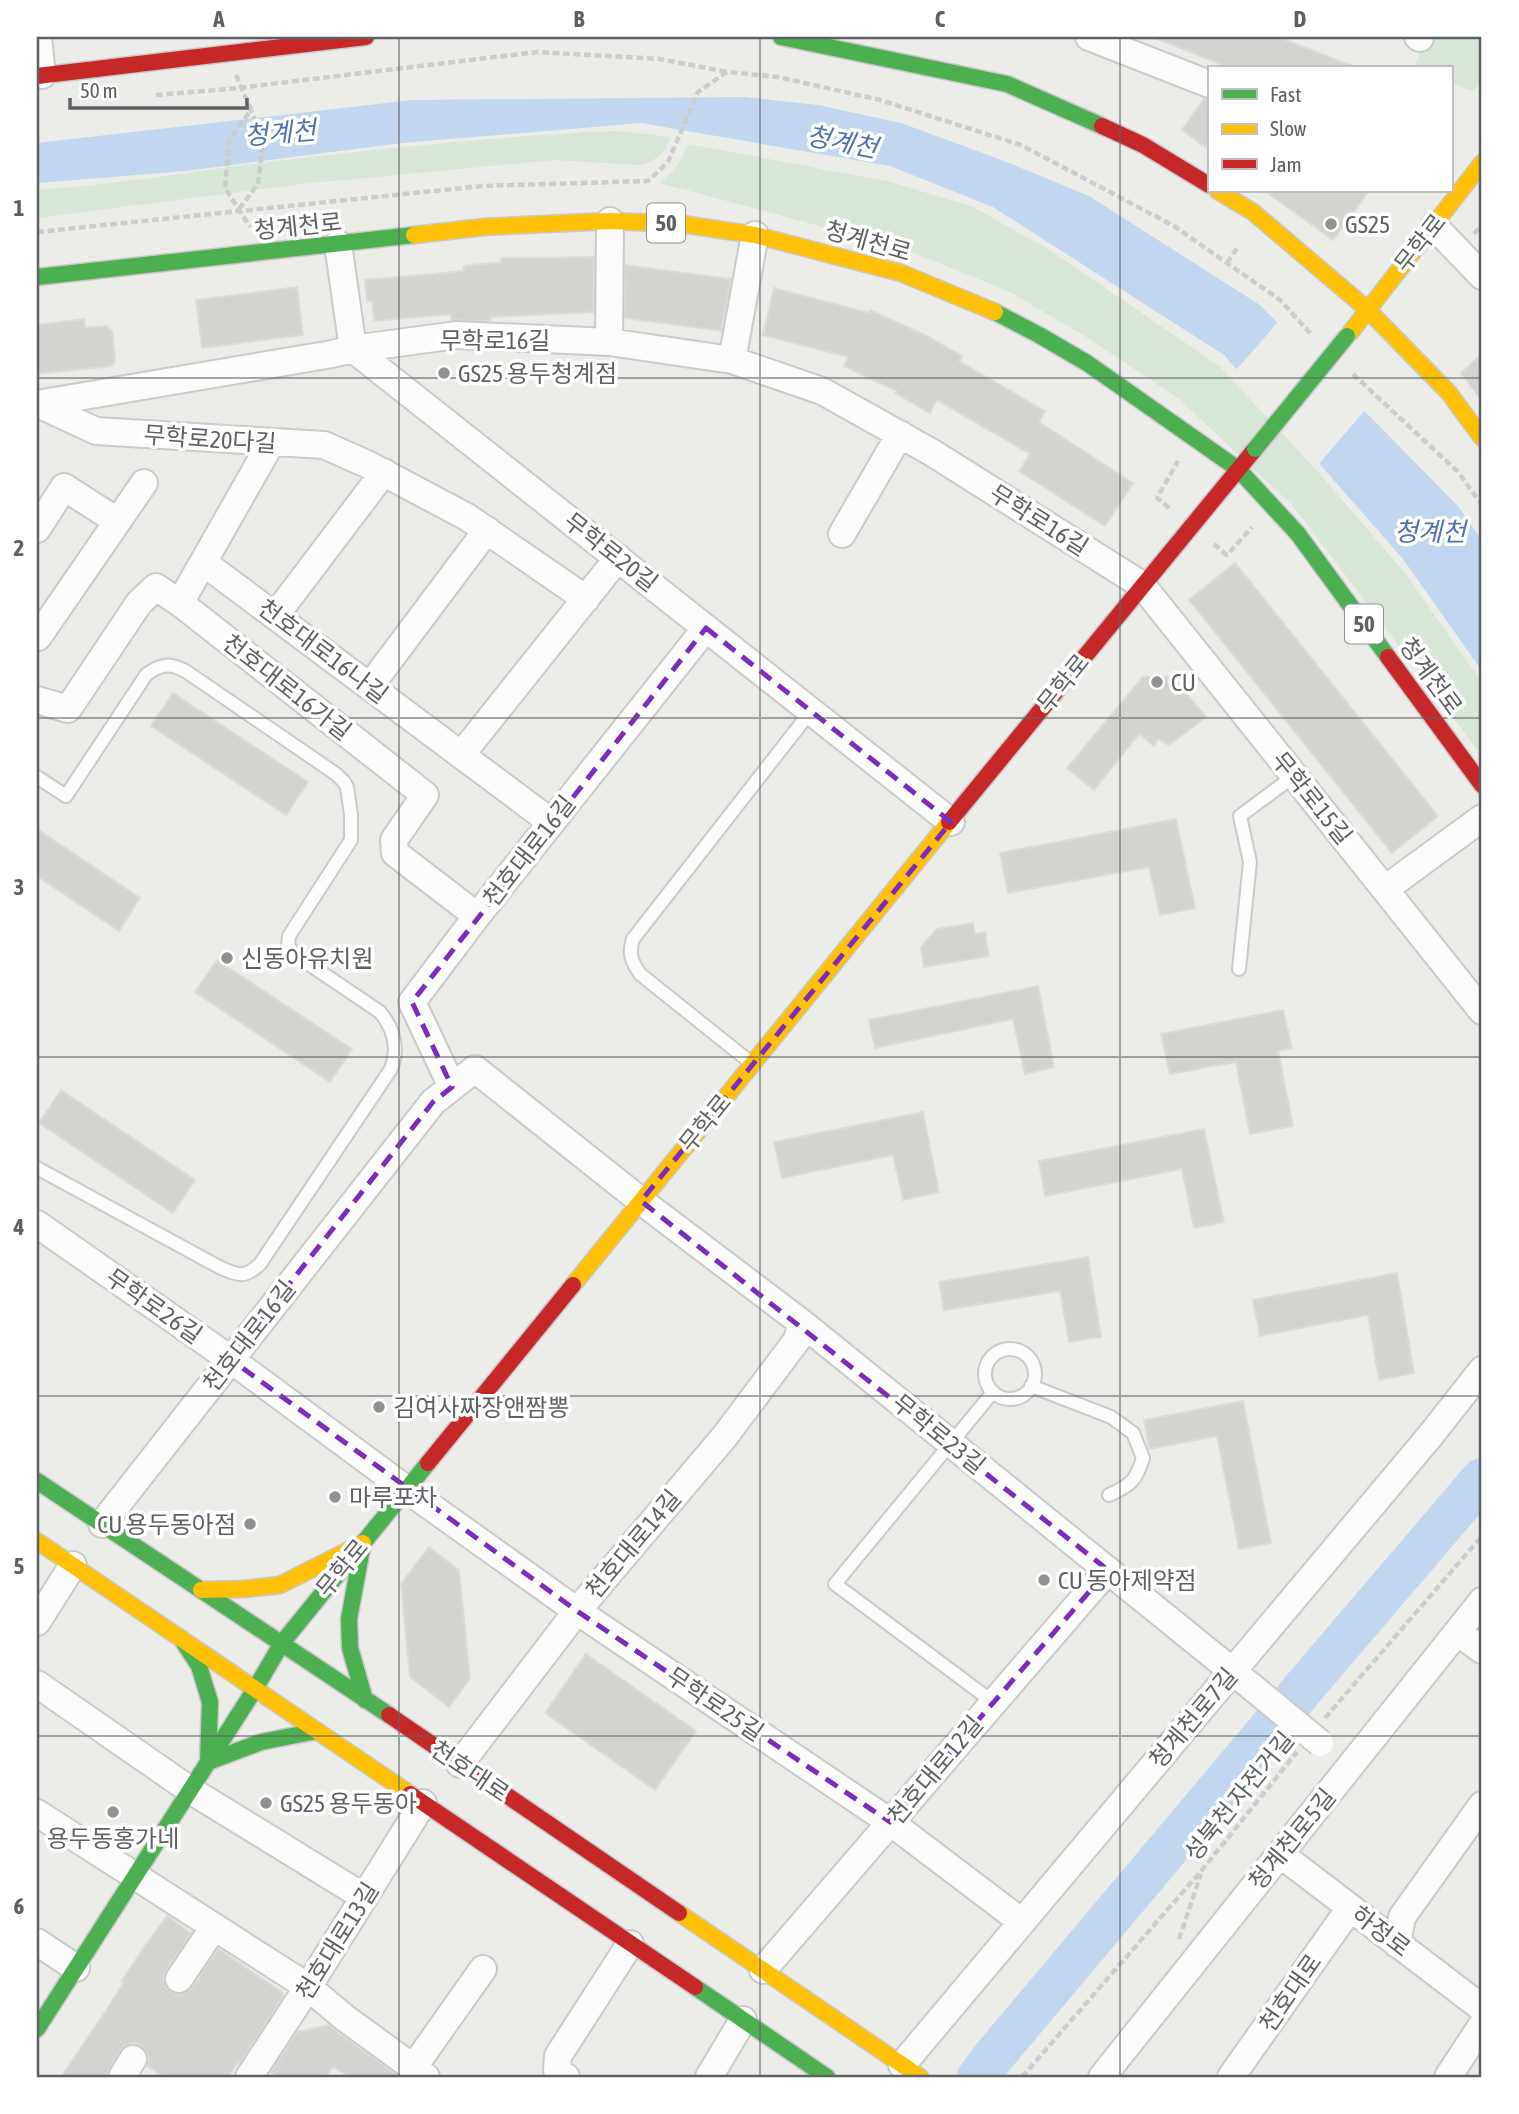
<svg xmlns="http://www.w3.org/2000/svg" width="1519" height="2114" viewBox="0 0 1519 2114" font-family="'Asap Condensed','Noto Sans KR',sans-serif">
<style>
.green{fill:#d7e6d7}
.water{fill:#c1d6f1}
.pier{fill:#ecece8}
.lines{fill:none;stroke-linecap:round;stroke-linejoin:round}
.river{stroke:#c1d6f1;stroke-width:42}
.building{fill:#d3d3d0;stroke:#dcdbd7;stroke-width:2}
.lane-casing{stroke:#cacac9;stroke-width:16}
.street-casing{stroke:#cacac9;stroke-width:30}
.fast-casing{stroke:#c8c8c8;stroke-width:19}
.slow-casing{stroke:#c8c8c8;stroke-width:19}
.jam-casing{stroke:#c8c8c8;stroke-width:19}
.path{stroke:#c9cdcb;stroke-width:4.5;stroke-dasharray:7 3.5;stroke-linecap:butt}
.lane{stroke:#fcfcfc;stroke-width:12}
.street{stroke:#fcfcfc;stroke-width:26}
.fast{stroke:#4caf50;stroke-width:16}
.slow{stroke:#ffc107;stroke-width:16}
.jam{stroke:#c62828;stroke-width:16}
.street-bridge-casing{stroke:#cacac9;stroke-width:30;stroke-linecap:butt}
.fast-bridge-casing{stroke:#c8c8c8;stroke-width:19;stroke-linecap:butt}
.path-bridge{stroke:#c9cdcb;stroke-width:4.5;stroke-dasharray:7 3.5;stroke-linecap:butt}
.street-bridge{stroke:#fcfcfc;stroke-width:26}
.fast-bridge{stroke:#4caf50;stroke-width:16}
.marked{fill:none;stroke:#7b2cbf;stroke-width:5;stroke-dasharray:14 9;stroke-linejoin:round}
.grid{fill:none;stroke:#5e6064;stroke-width:2;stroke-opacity:0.55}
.poi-dot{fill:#909192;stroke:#fff;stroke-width:2.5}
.labels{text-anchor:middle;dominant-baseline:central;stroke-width:7;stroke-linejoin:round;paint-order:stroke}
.shield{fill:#fff;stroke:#8e9092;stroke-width:2}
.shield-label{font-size:23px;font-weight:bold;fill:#5e6064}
.poi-label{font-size:24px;fill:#5e6064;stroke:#fff;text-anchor:start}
.street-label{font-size:24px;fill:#5e6064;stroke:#fff}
.water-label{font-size:26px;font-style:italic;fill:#5172ae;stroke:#fff}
.neatline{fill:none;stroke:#5e6064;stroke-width:2.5}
.grid-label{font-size:23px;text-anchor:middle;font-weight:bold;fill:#5e6064}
</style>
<rect width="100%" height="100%" fill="#ecece8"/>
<path class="green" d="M1426,37H1482V80L1473,91L1451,83V68H1414Z
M617,131L671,137C663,155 659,159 640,165L554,160L301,184L37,218V190C115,185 190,172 268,162C384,148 500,136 617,131Z
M689,144L891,182L973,207L1048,249L1219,366L1318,472L1405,573L1482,683V756L1293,506L1179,399L1085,336L1008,291L901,248L660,183L677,166Z"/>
<path class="water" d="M744,97L818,105L901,123L1004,161L1089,196L1260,305L1458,506L1482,541V671L1403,559L1224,355L993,207L890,166L641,123L402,143L185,171L37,183V143L413,100Z"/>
<path class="pier" d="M1280,320L1367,408L1317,466L1234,372Z"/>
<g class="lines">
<path class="river" d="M978,2077L993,2057L1306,1685L1482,1479"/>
</g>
<path class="building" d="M1153,37H1278L1355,67L1230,68Z
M1204,99H1209V150L1182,130Z
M1265,191H1369L1333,240Z
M594,257L593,312L491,317V320L485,321L451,320V314L374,321L372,301L367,302L365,280L464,271V266L501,262V258Z
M625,265L731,279L721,331L625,318Z
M297,287L303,335L202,348L196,300Z
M774,288L869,313L870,310L927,336L962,356L959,361L1045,411L1039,422L1133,483L1105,526L1019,471L1030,454L937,400L930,413L895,393L897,391L844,366L848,357L763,335Z
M84,319L85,328L107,326L112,332L115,359L112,366L37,374V325Z
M1482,354V401L1461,373Z
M1235,563L1438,816L1392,853L1189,600Z
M1172,676L1206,717L1169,745L1158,739L1154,746L1139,734L1094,790L1067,768L1143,677Z
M173,693L308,782L286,815L151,726Z
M1176,819L1195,908L1160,915L1149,867L1008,893L1000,853Z
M37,829L140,898L119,931L37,876Z
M973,923L975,934L985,932L989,956L924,967L921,947L937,929Z
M217,960L352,1049L330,1082L195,992Z
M1038,986L1054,1067L1025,1074L1013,1019L875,1048L869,1020Z
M1283,1010L1292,1048L1278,1051L1293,1126L1250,1134L1236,1062L1170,1074L1161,1034Z
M61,1090L195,1180L173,1213L39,1123Z
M923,1112L939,1192L903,1200L893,1155L782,1178L774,1142Z
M1204,1129L1224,1222L1194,1228L1182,1169L1045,1196L1039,1161Z
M1088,1257L1101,1337L1069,1342L1060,1291L944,1310L939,1282Z
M1397,1273L1414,1373L1379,1380L1368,1315L1260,1336L1253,1300Z
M1243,1401L1271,1543L1239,1549L1217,1436L1149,1449L1144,1420Z
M429,1547L459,1570L470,1679L449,1707L410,1677L401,1584Z
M586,1654L696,1731L655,1790L545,1713Z
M167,1916L191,1933L166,1971L163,1979L165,1986L170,1992L179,1995L186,1993L192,1988L218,1949L282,1992L283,1997L239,2064L237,2063L228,2077H165L147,2066L149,2059L146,2051L141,2045L133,2043L125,2046L120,2051L109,2069L106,2077H61L103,2015L124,1982L122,1981L142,1950Z
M329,2025L336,2031L400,2077H350L333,2067L325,2077H279L271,2072L297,2032Z"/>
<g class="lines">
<g class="lane-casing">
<path id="lane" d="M37,777L66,796L146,675C161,663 171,663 187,672L336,774L344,782L347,787L351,815V840L289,936L288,945L294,954L380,1012C394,1029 399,1049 391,1069L260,1264C245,1278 239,1276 221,1268L37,1168
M1239,969L1250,862L1240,816L1294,776
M750,1062L640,974C632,962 628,954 633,939L811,711
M985 1374a25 25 0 1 1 50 0a25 25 0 1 1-50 0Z
M1031,1386L1111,1417L1133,1433L1143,1458C1136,1481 1131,1485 1109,1495
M993,1702L835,1584L993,1392"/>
</g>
<g class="street-casing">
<path id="street" d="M38,37L42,75
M1089,37L1209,84
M1418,37L1420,38
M1434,226L1482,276
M338,244L353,349L951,822
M609,342L610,221
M732,360L755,235
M37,404L332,354L353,349L457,335L609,342L732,360L822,391L931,452L1142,585L1482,1011
M38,404L96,431L324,445L369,465L467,517L586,599
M37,529L64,487L117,521
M842,534L900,434
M204,563L551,822
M180,603L271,443
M275,616L384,472
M37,635L38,637L144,483
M370,686L487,530
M37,700L68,709L139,603L156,587L180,603L425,795L394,840L395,853L477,916
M461,755L618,558
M1385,889L1482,818
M452,1087L412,1002L477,916L706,628
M37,1224L230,1359L406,1489L577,1611L890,1822L1022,1922
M102,1524L433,1102L475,1069L641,1201L802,1323L1252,1687
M37,1622L73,1565
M1458,1632L1482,1650
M37,1684L190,1790L364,1897
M460,1764L577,1611L725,1436L797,1340L802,1323
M37,1813L308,1987L345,2018L426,2077
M1280,1854L1482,2008
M37,1942L76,1968
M1397,1944L1402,1917L1482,1805
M763,1970L1108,1570
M179,1979L214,1927
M902,2065L1430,1436L1482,1370
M413,2068L483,1969
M122,2077L133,2059
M249,2077L308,1987L423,1803
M566,2077L557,2070L558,2056L630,1944
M709,2077L743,2020
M1102,2077L1482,1601
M1231,2077L1350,1908
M1448,2077L1482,2025"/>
</g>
<g class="fast-casing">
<path id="fast" d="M781,37L1007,84L1102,126
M37,277L414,235
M995,312L1039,335L1087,363L1238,469L1298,534L1388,657
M37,1481L389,1715
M363,1543L349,1619L350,1648L365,1700
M184,1643L199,1666L210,1702L208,1762L261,1742L317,1731
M695,1987L827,2077
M37,2029L255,1689L282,1643L428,1463"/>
</g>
<g class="slow-casing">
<path id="slow" d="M1218,191L1253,212L1368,310L1449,393L1482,438
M414,235L484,227L610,221L682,224L755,235L901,273L995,312
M1350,333L1482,163
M573,1285L949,822
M37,1541L410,1794
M201,1590L244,1589L280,1585L363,1543
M679,1913L920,2077"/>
</g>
<g class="jam-casing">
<path id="jam" d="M37,76L366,37
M1102,126L1143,145L1209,185
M1388,657L1482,785
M949,822L1255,449
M428,1463L573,1285
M389,1715L679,1913
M410,1794L695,1987"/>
</g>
<path class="path" d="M156,95L229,89L537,52L660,59L727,72
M239,209L258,184L263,141L251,110
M37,232L482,186L648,181L668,162L698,92L727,72L778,77L880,100L1021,145L1174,226L1280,300L1311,334
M1474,234L1482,224
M1227,263L1237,248
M1353,374L1458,472L1482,505
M1169,508L1157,498L1178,461
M1214,544L1227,555L1252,527
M1325,1718L1482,1536
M1179,1939L1201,1874
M1022,2077L1202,1870L1297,1752"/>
<use href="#lane" class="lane"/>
<use href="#street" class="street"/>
<use href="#fast" class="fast"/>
<use href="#slow" class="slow"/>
<use href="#jam" class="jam"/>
<g class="street-bridge-casing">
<path id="street-bridge" d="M1252,1687L1320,1743"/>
</g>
<g class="fast-bridge-casing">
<path id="fast-bridge" d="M1255,449L1347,336"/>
</g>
<path class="path-bridge" d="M236,75L251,110L229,140L225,188L250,227"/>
<use href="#street-bridge" class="street-bridge"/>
<use href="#fast-bridge" class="fast-bridge"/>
</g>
<path class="marked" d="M706,628L951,822L641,1201L1108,1570L890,1822L577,1611L230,1359L433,1102L452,1087L412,1002Z"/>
<path class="grid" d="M399,37V2077M760,37V2077M1120,37V2077M37,378H1482M37,718H1482M37,1057H1482M37,1396H1482M37,1736H1482"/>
<g class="poi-dot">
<circle cx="1331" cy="224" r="7"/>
<circle cx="444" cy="373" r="7"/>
<circle cx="1157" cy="682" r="7"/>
<circle cx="227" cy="958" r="7"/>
<circle cx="379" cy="1407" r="7"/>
<circle cx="335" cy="1497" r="7"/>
<circle cx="250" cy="1524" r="7"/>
<circle cx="1044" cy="1580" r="7"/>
<circle cx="266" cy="1803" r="7"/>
<circle cx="113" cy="1812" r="7"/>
</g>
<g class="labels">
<g class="shield">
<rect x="647" y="203.5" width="38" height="39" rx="5"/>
<rect x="1345" y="604.5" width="38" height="39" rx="5"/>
</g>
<g class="shield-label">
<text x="666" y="223">50</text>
<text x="1364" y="624">50</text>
</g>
<g class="poi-label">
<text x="1345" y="224">GS25</text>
<text x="458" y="373">GS25 용두청계점</text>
<text x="1171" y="682">CU</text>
<text x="241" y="958">신동아유치원</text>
<text x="393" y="1407">김여사짜장앤짬뽕</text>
<text x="349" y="1497">마루포차</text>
<text x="236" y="1524" text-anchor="end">CU 용두동아점</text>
<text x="1058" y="1580">CU 동아제약점</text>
<text x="280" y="1803">GS25 용두동아</text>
<text x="113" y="1838" text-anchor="middle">용두동홍가네</text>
</g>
<g class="street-label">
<text transform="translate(298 226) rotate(-6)">청계천로</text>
<text transform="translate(868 241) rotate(16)">청계천로</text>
<text transform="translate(1420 243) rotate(-52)">무학로</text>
<text x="495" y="340">무학로16길</text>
<text transform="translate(210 439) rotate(4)">무학로20다길</text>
<text transform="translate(1039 520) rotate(32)">무학로16길</text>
<text transform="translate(611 552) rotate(38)">무학로20길</text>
<text transform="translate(323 651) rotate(37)">천호대로16나길</text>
<text transform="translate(1431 676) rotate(54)">청계천로</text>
<text transform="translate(1063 683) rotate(-51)">무학로</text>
<text transform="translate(287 687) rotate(38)">천호대로16가길</text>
<text transform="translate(1312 798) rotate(51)">무학로15길</text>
<text transform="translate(529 851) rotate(-52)">천호대로16길</text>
<text transform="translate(705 1123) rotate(-51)">무학로</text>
<text transform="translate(154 1306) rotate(35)">무학로26길</text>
<text transform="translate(249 1336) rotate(-52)">천호대로16길</text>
<text transform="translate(939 1434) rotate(39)">무학로23길</text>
<text transform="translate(633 1544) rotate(-50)">천호대로14길</text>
<text transform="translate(342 1568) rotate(-51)">무학로</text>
<text transform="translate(715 1704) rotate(34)">무학로25길</text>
<text transform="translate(1193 1718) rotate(-50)">청계천로7길</text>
<text transform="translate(935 1770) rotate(-50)">천호대로12길</text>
<text transform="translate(470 1771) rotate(34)">천호대로</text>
<text transform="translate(1239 1796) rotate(-51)">성북천 자전거길</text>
<text transform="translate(1292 1839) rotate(-51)">청계천로5길</text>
<text transform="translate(1381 1931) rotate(37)">하정로</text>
<text transform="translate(337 1941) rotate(-58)">천호대로13길</text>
<text transform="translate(1290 1993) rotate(-55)">천호대로</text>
</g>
<g class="water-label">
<text transform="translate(280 133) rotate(-5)">청계천</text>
<text transform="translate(842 142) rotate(11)">청계천</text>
<text x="1430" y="532">청계천</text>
</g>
</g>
<rect width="1519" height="2114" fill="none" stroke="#ffffff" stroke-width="77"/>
<rect x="1208" y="66" width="245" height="126" fill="#ffffff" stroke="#bfbfc1" stroke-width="2"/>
<rect x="1222" y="89" width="35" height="10" fill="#4caf50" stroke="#bfbfc1" stroke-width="2"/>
<text x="1270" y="102" font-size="21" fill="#5e6064">Fast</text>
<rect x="1222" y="124" width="35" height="10" fill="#ffc107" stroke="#bfbfc1" stroke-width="2"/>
<text x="1270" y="136" font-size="21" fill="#5e6064">Slow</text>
<rect x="1222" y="159" width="35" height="10" fill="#c62828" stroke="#bfbfc1" stroke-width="2"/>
<text x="1270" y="172" font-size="21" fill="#5e6064">Jam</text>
<path d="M70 98v10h177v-10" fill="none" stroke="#5e6064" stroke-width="3.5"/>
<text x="80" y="98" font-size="21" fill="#5e6064" stroke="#ffffff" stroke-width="5" paint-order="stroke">50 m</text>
<rect x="38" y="38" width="1442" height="2038" class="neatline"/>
<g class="grid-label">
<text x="219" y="27">A</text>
<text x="579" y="27">B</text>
<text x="940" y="27">C</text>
<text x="1300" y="27">D</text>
<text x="19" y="216">1</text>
<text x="19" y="556">2</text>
<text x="19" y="895">3</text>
<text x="19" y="1235">4</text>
<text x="19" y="1574">5</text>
<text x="19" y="1914">6</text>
</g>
</svg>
